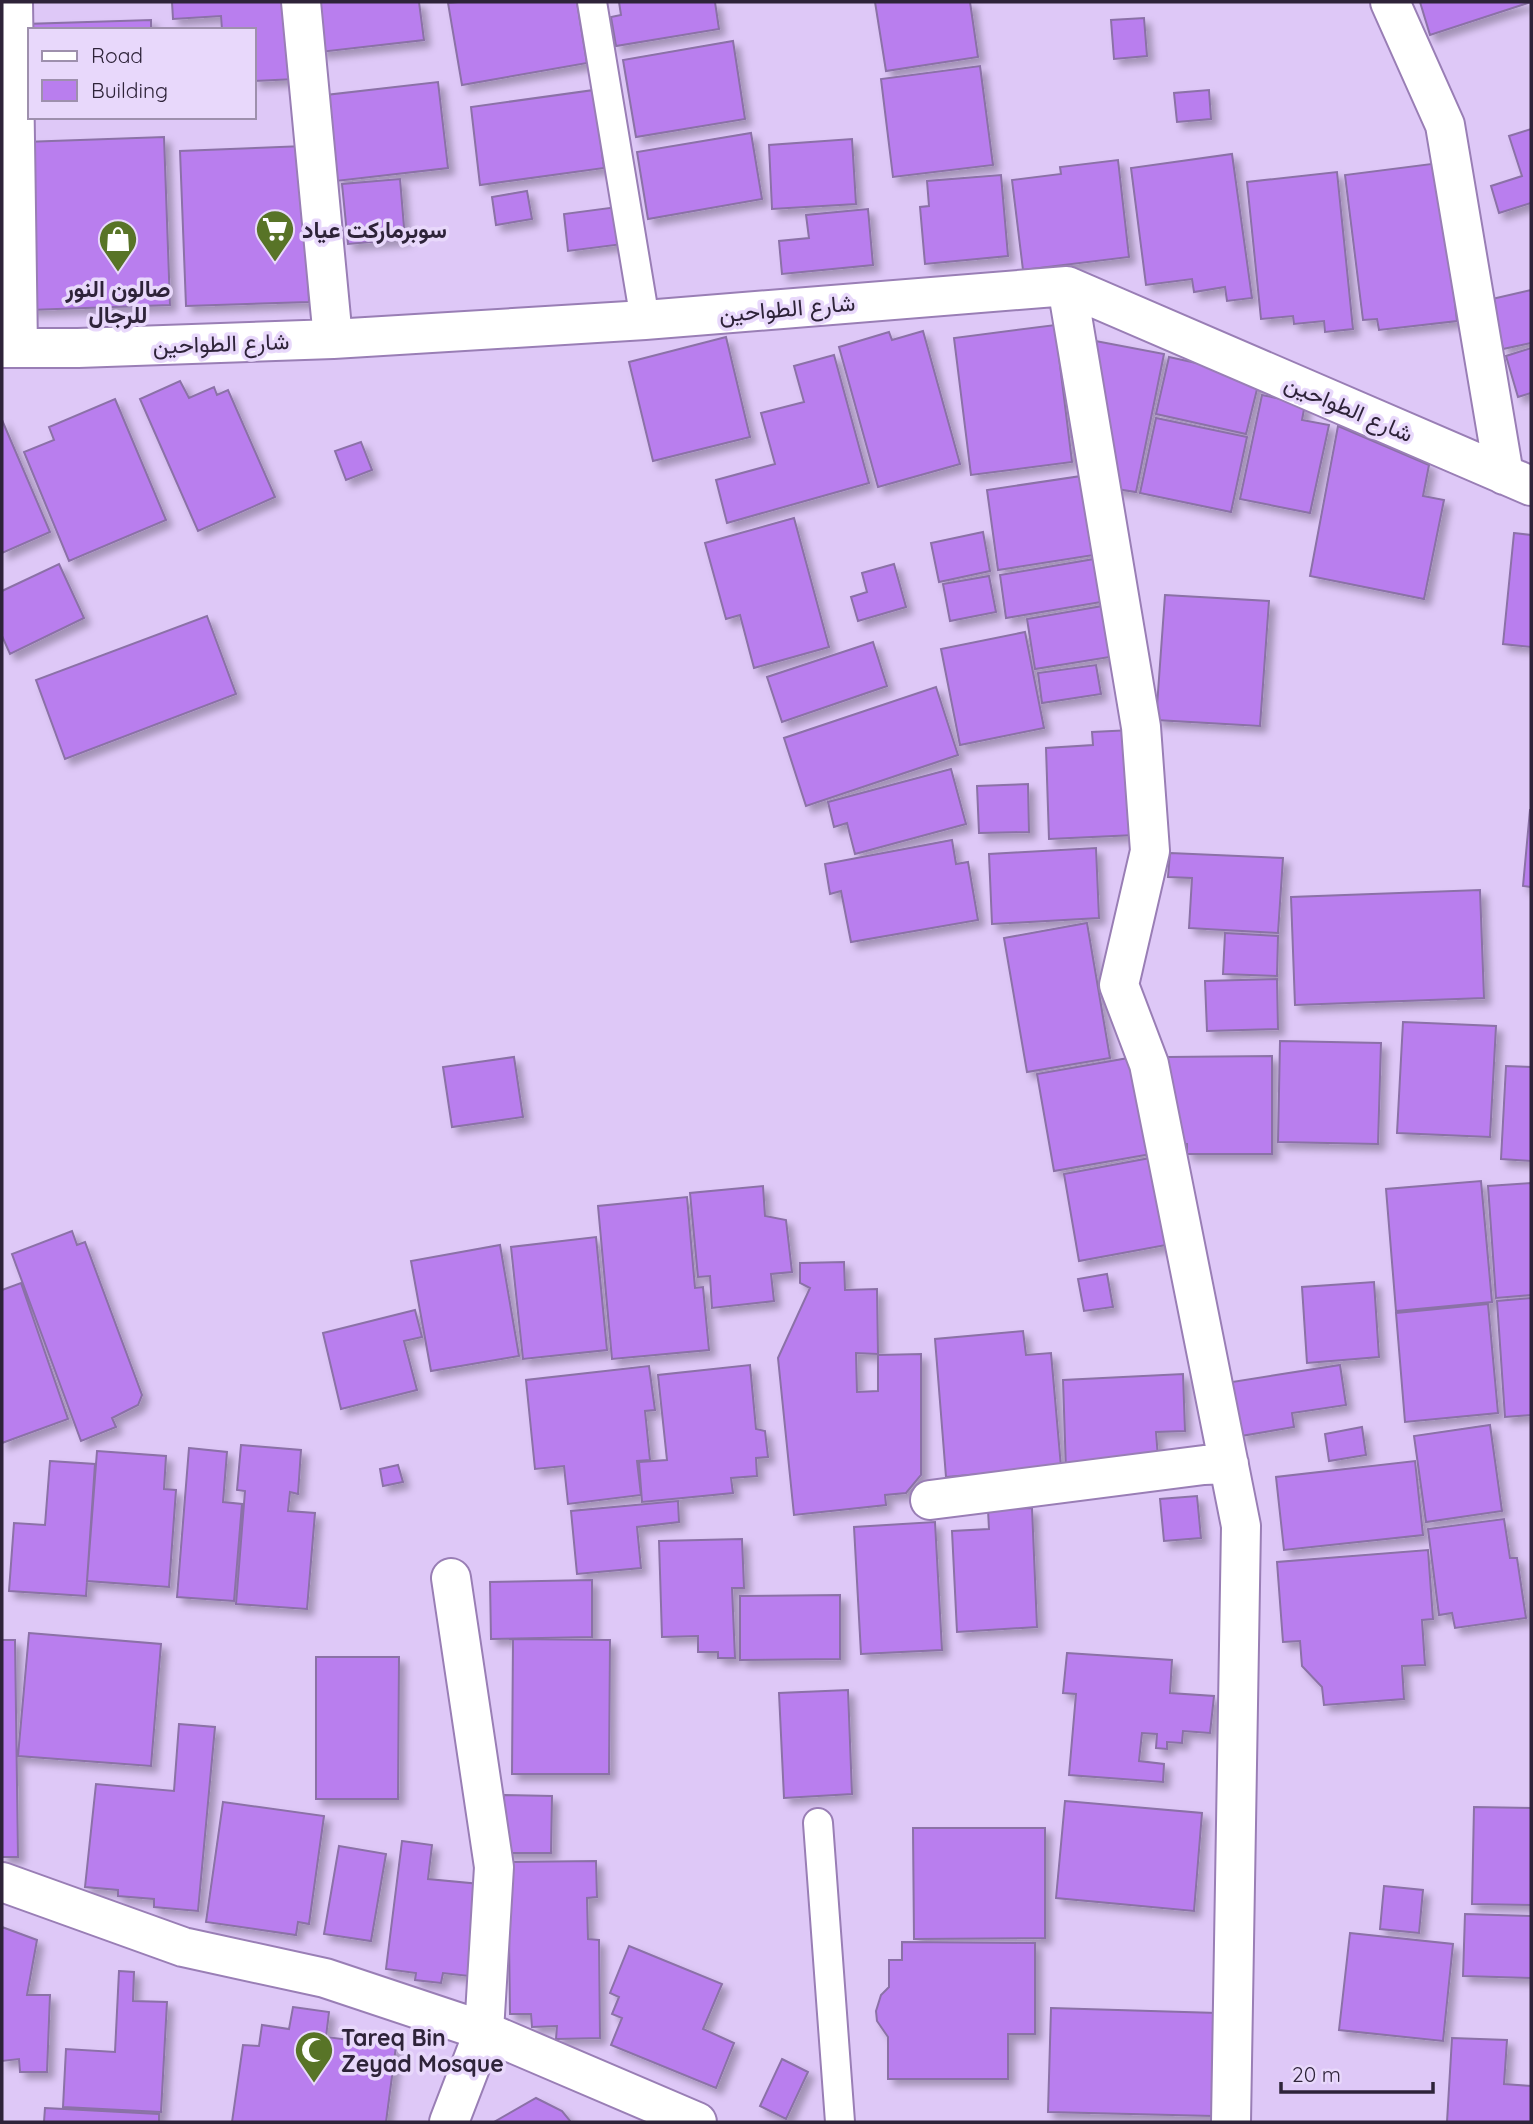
<svg xmlns="http://www.w3.org/2000/svg" width="1533" height="2124" viewBox="0 0 1533 2124" font-family="Quicksand,Vazirmatn,sans-serif">
<style>
.building{fill:#b97eee;stroke:#8b71a7;stroke-width:2;filter:url(#shadow)}
.lines{fill:none;stroke-linecap:round;stroke-linejoin:round}
.service-casing{stroke:#997eb5;stroke-width:32}
.minor-casing{stroke:#997eb5;stroke-width:42}
.service{stroke:#fff;stroke-width:28}
.minor{stroke:#fff;stroke-width:38}
.labels{text-anchor:middle;dominant-baseline:central;stroke-width:7;stroke-linejoin:round;paint-order:stroke}
.poi-label{font-size:23px;font-weight:bold;fill:#2e2339;stroke:#e8d8fb;text-anchor:start}
.street-label{font-size:23px;fill:#2e2339;stroke:#e8d8fb}
</style>
<defs>
<filter id="shadow"><feDropShadow dx="6" dy="6" stdDeviation="3.5" flood-color="#0004"/></filter>
</defs>
<rect width="100%" height="100%" fill="#dec8f7"/>
<path class="building" d="M172,2H292L296,79L254,81V30H222L221,16L173,19Z
M314,2H419L424,40L320,52Z
M458,2H577L587,63L462,85L448,3Z
M619,2H715L719,29L616,46L611,17L621,15Z
M875,2H970L978,57L886,71Z
M1420,2H1531L1430,35Z
M1144,18L1147,56L1114,59L1111,20Z
M151,20V30H30L25,24Z
M733,41L745,119L636,137L623,60Z
M980,66L993,165L893,177L881,79Z
M438,82L448,168L336,181L326,95Z
M594,90L604,168L480,185L471,107Z
M1209,90L1211,119L1177,122L1174,93Z
M1531,129V203L1499,213L1491,186L1522,176L1509,136Z
M751,133L762,199L648,219L637,152Z
M164,137L170,305L29,310L24,142Z
M852,139L856,204L772,209L769,145Z
M304,146L309,302L186,306L180,151Z
M1232,154L1252,298L1227,301L1225,287L1194,292L1192,279L1146,285L1131,168Z
M1118,160L1129,257L1023,270L1012,180L1061,174L1060,167Z
M1439,163L1457,321L1379,330L1377,319L1363,320L1345,175Z
M1337,172L1353,329L1325,332L1324,321L1294,324L1293,316L1261,319L1247,182Z
M1001,175L1008,256L925,264L920,207L929,206L927,181Z
M400,179L405,239L348,244L342,184Z
M527,191L532,219L496,225L492,197Z
M617,207L623,244L568,251L564,214Z
M868,209L873,265L782,274L779,241L809,238L806,215Z
M1531,290V343L1503,349L1492,299Z
M1055,325L1072,462L971,475L954,338Z
M923,331L960,464L878,487L839,347L889,332L892,340Z
M726,337L750,437L653,461L629,362Z
M1085,339L1164,354L1136,492L1110,488Z
M1531,348V393L1518,397L1506,356Z
M834,355L869,483L727,523L716,480L775,464L761,413L804,402L794,366Z
M1169,357L1260,377L1246,434L1156,414Z
M180,381L189,398L214,387L217,395L228,390L275,497L198,531L140,399Z
M1262,395L1305,404L1302,420L1329,425L1310,513L1240,499Z
M115,399L166,520L69,561L24,452L54,440L49,427Z
M1156,418L1247,437L1231,512L1140,493Z
M2,420L50,532L2,553Z
M1338,426L1429,465L1423,496L1444,500L1424,599L1310,576Z
M361,442L372,470L346,480L335,451Z
M1088,475L1100,554L998,570L987,490Z
M794,518L829,647L754,668L740,615L726,619L705,543Z
M983,532L990,571L939,582L931,543Z
M1514,533L1531,535V647L1503,644Z
M1100,558L1107,601L1006,618L1000,575Z
M59,564L84,618L10,654L2,636V591Z
M894,564L906,607L858,621L851,597L867,592L862,573Z
M989,576L996,612L950,621L943,584Z
M1165,595L1269,601L1260,726L1156,720Z
M1114,604L1122,655L1035,669L1027,619Z
M207,616L236,694L65,759L36,680Z
M1025,632L1044,728L960,745L941,649Z
M873,642L887,686L782,722L767,677Z
M1096,665L1101,694L1042,703L1038,673Z
M936,687L958,755L806,806L784,738Z
M1132,730L1135,835L1049,839L1046,748L1093,745L1092,732Z
M951,769L966,824L855,854L847,823L834,827L828,802Z
M1028,784L1029,832L979,833L977,786Z
M1530,810H1531V887L1523,886Z
M952,840L956,864L968,862L978,920L851,942L841,891L830,894L825,864Z
M1096,848L1099,918L992,924L989,854Z
M1170,853L1283,858L1278,933L1189,928L1192,878L1168,877Z
M1480,890L1484,998L1295,1005L1291,897Z
M1087,923L1110,1058L1027,1072L1004,938Z
M1225,933L1278,936L1277,976L1223,974Z
M1277,979L1278,1029L1207,1031L1205,981Z
M1403,1022L1496,1026L1490,1137L1397,1133Z
M1280,1041L1381,1043L1378,1144L1278,1142Z
M1272,1056V1154H1187V1144H1178L1168,1088V1057Z
M514,1057L523,1117L452,1127L443,1067Z
M1134,1057L1151,1154L1054,1171L1037,1074Z
M1506,1066L1531,1067V1161L1501,1159Z
M1150,1158L1166,1245L1079,1261L1064,1174Z
M1481,1181L1492,1302L1396,1311L1386,1189Z
M1531,1183V1295L1496,1298L1488,1186Z
M763,1186L765,1216L786,1220L792,1272L771,1274L774,1301L712,1308L710,1276L698,1277L690,1193Z
M687,1197L695,1288L703,1287L709,1350L612,1359L598,1206Z
M72,1231L77,1245L85,1242L142,1395L138,1405L112,1418L116,1427L81,1441L12,1254Z
M596,1237L607,1350L523,1359L511,1247Z
M500,1245L519,1356L431,1371L411,1261Z
M844,1262L845,1290L877,1289L878,1354L856,1353L857,1392L878,1391V1355L921,1354V1475L906,1493L885,1495L886,1505L794,1515L778,1358L810,1288L800,1283V1263Z
M1107,1274L1113,1307L1084,1311L1078,1279Z
M1374,1282L1379,1357L1307,1363L1302,1287Z
M21,1283L68,1419L2,1443V1290Z
M1531,1298V1415L1505,1417L1497,1301Z
M1488,1304L1498,1413L1405,1422L1396,1313Z
M415,1310L422,1337L404,1341L417,1390L341,1409L323,1333Z
M1023,1331L1026,1355L1051,1353L1061,1467L946,1477L935,1339Z
M750,1365L756,1429L765,1431L768,1457L756,1458L757,1476L731,1478L733,1493L642,1502L639,1462L667,1460L658,1375Z
M1340,1365L1346,1405L1292,1413L1294,1427L1241,1436L1232,1382Z
M649,1366L655,1410L645,1411L650,1460L637,1461L641,1495L568,1504L564,1466L535,1469L526,1380Z
M1183,1374L1185,1431L1156,1432L1158,1458L1066,1471L1063,1380Z
M1490,1425L1502,1511L1426,1522L1414,1436Z
M1362,1427L1366,1455L1329,1461L1325,1434Z
M241,1445L301,1450L298,1494L290,1492L288,1511L315,1513L307,1609L236,1604L245,1491L237,1490Z
M189,1448L227,1452L223,1502L242,1504L234,1601L177,1597Z
M97,1451L166,1456L164,1489L176,1490L169,1587L87,1581Z
M50,1461L95,1464L86,1596L9,1591L14,1523L45,1525Z
M1415,1461L1423,1535L1284,1550L1276,1477Z
M398,1465L403,1482L383,1486L380,1469Z
M1197,1496L1201,1538L1164,1541L1160,1499Z
M678,1501L679,1522L637,1527L641,1568L577,1574L571,1511Z
M1032,1508L1037,1627L957,1632L952,1531L989,1529L988,1510Z
M1504,1519L1510,1558H1517L1526,1618L1455,1628L1452,1613L1439,1615L1428,1529Z
M935,1522L942,1650L861,1654L854,1527Z
M742,1539L744,1588H732L735,1658H718V1652H698V1636L662,1637L659,1541Z
M1428,1550L1433,1619L1422,1620L1425,1665L1402,1666L1404,1699L1324,1705L1322,1687L1302,1666L1300,1641L1283,1642L1277,1562Z
M592,1580V1637L491,1639L490,1582Z
M840,1595V1659L740,1660V1596Z
M29,1633L161,1644L151,1766L18,1756Z
M513,1639L610,1640L609,1774H512Z
M2,1640H15L18,1857H2Z
M1067,1653L1172,1660L1170,1693L1214,1696L1210,1733L1183,1731L1182,1743L1167,1742V1749L1156,1748L1157,1734L1142,1733L1139,1761L1164,1764L1163,1782L1069,1775L1076,1694L1063,1693Z
M316,1657H399L398,1799H316Z
M848,1690L852,1794L784,1798L779,1693Z
M179,1724L215,1727L198,1911L154,1907V1899L118,1896V1890L85,1887L96,1784L174,1791Z
M504,1795L552,1796L551,1853H504Z
M1065,1801L1202,1813L1194,1911L1056,1898Z
M223,1802L324,1816L309,1924L298,1922L296,1935L206,1922Z
M1474,1807L1531,1808V1905L1472,1904Z
M913,1828H1045V1938L914,1939Z
M402,1841L432,1845L428,1879L480,1884L469,1976L443,1973L441,1983L415,1980L416,1973L386,1969Z
M339,1846L386,1854L371,1941L324,1934Z
M596,1861L597,1897L587,1898L588,1939L599,1940L600,2038L556,2039L557,2026L532,2027L531,2014H510L508,1862Z
M1384,1886L1423,1890L1419,1933L1380,1929Z
M1465,1914L1531,1916V1978L1463,1976Z
M2,1927L37,1940L27,1995H50L47,2072H20L19,2059L2,2061Z
M1350,1933L1453,1944L1443,2041L1339,2030Z
M902,1942L1035,1943V2034H1008V2079H888V2037L877,2021L876,2011L881,1995L889,1987V1960H902Z
M629,1946L722,1984L703,2029L734,2043L716,2088L611,2045L622,2018L612,2014L619,1997L610,1993Z
M119,1971L134,1972L133,2001L167,2002L161,2112L63,2107L66,2049L115,2052Z
M293,2007L329,2012L326,2037L396,2046L386,2122H232L243,2045L259,2046L262,2025L289,2029Z
M1051,2008L1217,2013L1214,2116L1048,2112Z
M1452,2038L1507,2040L1504,2084L1531,2086V2122H1447Z
M782,2059L808,2072L786,2119L760,2106Z
M536,2098L562,2111L571,2122H494Z
M45,2108L159,2114V2122H44Z"/>
<g class="lines">
<g class="service-casing">
<path id="service" d="M592,2L645,320
M818,1823L840,2122"/>
</g>
<g class="minor-casing">
<path id="minor" d="M13,2L18,348
M301,2L333,339
M1390,2L1445,125L1504,475
M1067,286L1141,727L1150,851L1119,985L1149,1064L1241,1526L1231,2122
M2,348H78L333,339L645,320L1067,286L1531,486
M930,1500L1204,1465L1229,1464
M2,1882L183,1947L325,1978L484,2031L697,2122
M449,2122L484,2031L494,1867L451,1578"/>
</g>
<use href="#service" class="service"/>
<use href="#minor" class="minor"/>
</g>
<defs>
<g id="supermarket-pin" transform="scale(2.0125)"><path d="M0 17L-7.5 6A9.5 9.5 0 1 1 7.5 6Z" fill="#587427" stroke="#e8d8fb"/><path d="M-6-5.5h2.5l.6 2H6L4.5 2H-2.5L-4.4-4H-6ZM-1.5 3.2a1.3 1.3 0 1 0 .1 0ZM3 3.2a1.3 1.3 0 1 0 .1 0Z" fill="#fff"/></g>
<g id="shop-pin" transform="scale(2.0125)"><path d="M0 17L-7.5 6A9.5 9.5 0 1 1 7.5 6Z" fill="#587427" stroke="#e8d8fb"/><path d="M-5-2.5h2.3a2.7 3.5 0 0 1 5.4 0H5L5.5 6h-11ZM-1.5-2.5h3a1.5 2.3 0 0 0-3 0Z" fill="#fff"/></g>
<g id="mosque-pin" transform="scale(2.0125)"><path d="M0 17L-7.5 6A9.5 9.5 0 1 1 7.5 6Z" fill="#587427" stroke="#e8d8fb"/><path d="M3.5-4.9A6 6 0 1 0 3.5 4.9A5 5 0 1 1 3.5-4.9Z" fill="#fff"/></g>
</defs>
<g fill-rule="evenodd">
<use href="#supermarket-pin" x="275" y="229"/>
<use href="#shop-pin" x="118" y="239"/>
<use href="#mosque-pin" x="314" y="2050"/>
</g>
<g class="labels">
<g class="poi-label">
<text x="302" y="229">سوبرماركت عياد</text>
<text x="118" y="288" text-anchor="middle">صالون النور<tspan x="118" dy="26">للرجال</tspan></text>
<text x="341" y="2037">Tareq Bin<tspan x="341" dy="26">Zeyad Mosque</tspan></text>
</g>
<g class="street-label">
<text transform="translate(787 308) rotate(-5)">شارع الطواحين</text>
<text transform="translate(221 343) rotate(-2)">شارع الطواحين</text>
<text transform="translate(1349 408) rotate(23)">شارع الطواحين</text>
</g>
</g>
<rect width="1533" height="2124" fill="none" stroke="#2e2339" stroke-width="7"/>
<rect x="28" y="28" width="228" height="91" fill="#e8d8fb" stroke="#9e90ad" stroke-width="2"/>
<rect x="42" y="51" width="35" height="10" fill="#ffffff" stroke="#9e90ad" stroke-width="2"/>
<text x="91" y="63" font-size="21" fill="#2e2339">Road</text>
<rect x="42" y="80" width="35" height="21" fill="#b97eee" stroke="#9e90ad" stroke-width="2"/>
<text x="91" y="98" font-size="21" fill="#2e2339">Building</text>
<path d="M1281 2082v10h152v-10" fill="none" stroke="#2e2339" stroke-width="3.5"/>
<text x="1292" y="2082" font-size="21" fill="#2e2339" stroke="#e8d8fb" stroke-width="5" paint-order="stroke">20 m</text>
</svg>
